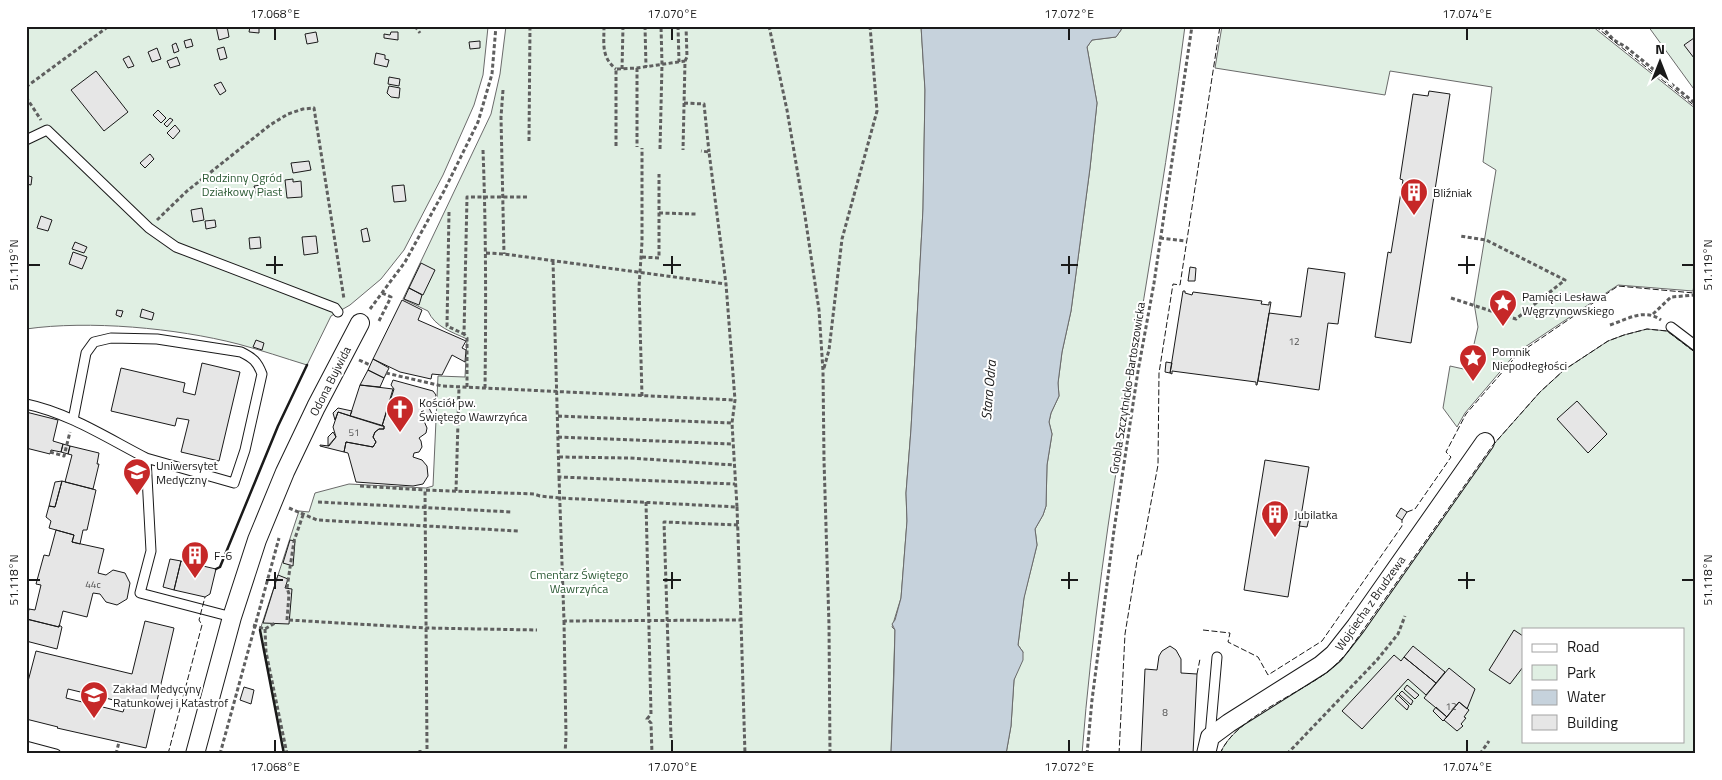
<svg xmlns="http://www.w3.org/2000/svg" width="1722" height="780" viewBox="0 0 1722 780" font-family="'Titillium Web',sans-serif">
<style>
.green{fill:#e0efe3;stroke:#6a6a6a;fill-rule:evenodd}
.water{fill:#c6d2dc;stroke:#6a6a6a}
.building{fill:#e6e6e6;stroke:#1a1a1a;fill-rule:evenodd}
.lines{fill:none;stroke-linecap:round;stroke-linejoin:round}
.lane-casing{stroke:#1a1a1a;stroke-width:11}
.street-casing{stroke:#1a1a1a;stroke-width:20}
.path{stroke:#5f5f5f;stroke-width:3;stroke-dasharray:4 2.5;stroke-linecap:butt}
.lane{stroke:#fff;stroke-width:9}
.street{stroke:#fff;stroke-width:18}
.fence{stroke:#1a1a1a;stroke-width:1;stroke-dasharray:6 2.5;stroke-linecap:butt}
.wall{stroke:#1a1a1a;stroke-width:2.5}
.ticks{fill:none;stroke:#1a1a1a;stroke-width:2}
.labels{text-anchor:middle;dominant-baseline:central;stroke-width:4;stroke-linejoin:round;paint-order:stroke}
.number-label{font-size:10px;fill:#4d4d4d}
.park-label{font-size:12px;fill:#2b5a34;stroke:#fff}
.poi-label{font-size:12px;fill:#1a1a1a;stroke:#fff;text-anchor:start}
.street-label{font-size:12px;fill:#1a1a1a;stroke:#fff}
.water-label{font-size:14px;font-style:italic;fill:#1a1a1a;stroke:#fff}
.neatline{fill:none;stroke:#1a1a1a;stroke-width:2}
.ticks-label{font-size:12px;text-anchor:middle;fill:#1a1a1a}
</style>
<rect width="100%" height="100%" fill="#fff"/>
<path class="green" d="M26,26H488V27L483,75L474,105L443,175L404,250L381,279L350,305L331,316L307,365C284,358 261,350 238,344C176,328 89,320 26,329Z
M506,26H921L925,90L923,209L911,429L906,493L907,521L901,598L892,627L895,630L891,754H284L260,630L299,511L309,512L315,493L349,484L426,488L433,486L438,376L465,377L467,339C452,332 435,327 428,311L403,299L491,114L500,74Z
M1122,26H1185C1154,269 1101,510 1082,754H1006L1011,726L1014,680L1023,652L1018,645L1024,597L1037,545L1035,529L1043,515L1046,506L1047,465L1052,434L1049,422L1051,413L1059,396L1058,383L1062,352L1071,311L1090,168L1097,103L1087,47L1092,40L1116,37L1121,30Z
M1222,26H1592L1696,109V273L1693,291L1618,285L1516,353L1465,413L1457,427L1443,408L1450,366L1468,370L1478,327L1474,303L1496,170L1483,162L1492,87L1390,71L1385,95L1215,68Z
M1648,26H1696V92Z
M1647,329L1667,331L1696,353V748L1692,754H1220C1234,718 1300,693 1330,670C1336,665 1341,659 1347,653L1493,445L1540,392L1564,370L1608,341L1624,335ZM1523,629H1683V741H1523Z"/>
<path class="water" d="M921,26H1122L1121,30L1116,37L1092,40L1087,47L1097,103L1090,168L1071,311L1062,352L1058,383L1059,396L1051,413L1049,422L1052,434L1047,465L1046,506L1043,515L1035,529L1037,545L1024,598L1018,645L1023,652V660L1014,680L1011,726L1006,754H891L894,672L895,630L892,624L895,620L901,598L907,521L906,493L911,429L923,209L925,90Z"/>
<path class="building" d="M216,26H227L229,37L219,40Z
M250,27H259V33L249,32Z
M316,32L318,42L307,44L305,34Z
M391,32H398V40L384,38V34L390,35Z
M1694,38L1696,40V57L1694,58L1684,45Z
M191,39L193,46L186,48L184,41Z
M480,41V48L470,49L469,42Z
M176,43L179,51L174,53L172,45Z
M224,47L227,58L220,60L217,49Z
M157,48L161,59L152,62L148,52Z
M376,53L385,55V59L389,60L387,67L374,64Z
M129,56L134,66L128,68L123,59Z
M177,57L180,65L170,68L167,61Z
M96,71L128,112L104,131L71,90Z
M389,77L400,79L399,86L388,84Z
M221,82L226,91L220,95L214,85Z
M389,86L400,88L399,98L391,97L387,93Z
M1429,91L1450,94L1411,343L1375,337L1388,252L1391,253L1403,180L1400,179L1413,94L1428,96Z
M158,110L166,118L161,123L153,115Z
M170,118L173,120L167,127L164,124Z
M175,125L180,131L173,139L167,133Z
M150,154L154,159L145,168L140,163Z
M309,161L311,170L293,173L291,163Z
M26,175L32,177L31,185L26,184Z
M293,179V182L301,181L302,197L287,198L285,180Z
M262,185L264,194L257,196L254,186Z
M404,185L406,201L394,202L392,186Z
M202,208L204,220L193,222L191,210Z
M41,216L52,220L48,231L37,228Z
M215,220L216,227L206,229L205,221Z
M367,228L370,241L363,242L361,230Z
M316,236L318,253L304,255L302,237Z
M260,237L261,248L250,249L249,238Z
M75,242L87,247L84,253L72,249Z
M73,252L87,257L82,269L69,264Z
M421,263L435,270L423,295L409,288Z
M1190,267L1196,268L1195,281H1188Z
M1308,268L1345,273L1338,324L1328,323L1319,390L1258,381L1269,313L1301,317Z
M409,288L422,295L419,305L404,299Z
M1183,291H1185V293L1192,295L1193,292L1262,301L1261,304L1269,305V302H1271L1257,385H1256V382L1172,371V374L1170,373Z
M402,300L422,310L418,320L466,341L462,348L466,350L465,362L452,355L442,375L432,374L431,379L400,372L373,359Z
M142,309L154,313L152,320L140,317Z
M117,310L123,311L121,317L116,315Z
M256,340L264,343L262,350L253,347Z
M373,359L389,368L384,378L368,370Z
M1166,362L1172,363L1170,373L1165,372Z
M202,363L240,372L219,461L181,452L189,420L177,418L175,426L111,411L121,368L185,383L183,392L195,395Z
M368,370L384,378L380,387L360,385Z
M393,380L433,391L436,395L434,403L428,406L432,414L431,418L424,421L427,428L426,433L419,438L421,441L422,447L419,452L414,453L413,457L422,460L427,466L428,476L423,484L413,486L356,482L348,453L344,452L346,442L373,447L376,442L373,437L375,432L379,429H384V426H382L394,389L391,385Z
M360,385L393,389L382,426L350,416Z
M1577,401L1607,434L1588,453L1557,419Z
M338,408L352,411L350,416L338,412L335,420L333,413Z
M26,412L58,420L53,441L63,444L61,452L51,450L50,454L26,448Z
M338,412L384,426V429H379L375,432L373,437L376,442L373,447L346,442L344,452L320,446V445L329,446L336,437L333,427Z
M333,432L336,437L328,446V437Z
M63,444L70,446L68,454L61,452Z
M70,446L99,453L97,464H99L93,489L65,482L72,455L68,454Z
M1265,460L1309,467L1288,597L1244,590Z
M62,481L96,490L87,530H83L80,544L72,542L74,535L49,528L51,521L46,517L49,506L55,507Z
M62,481L55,507L49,506L55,482Z
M1401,508L1407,512L1402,520L1396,516Z
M1301,516L1309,518L1307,527L1299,526Z
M56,530L74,535L72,542L104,549L98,573L106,575L113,570L125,573L130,583L127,599L117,605L106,602L100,594L93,593L87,617L63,611L59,627L27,619L29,609L35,610L41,585L36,584L44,555L49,556Z
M290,540L295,541L293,566L283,563Z
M170,559L181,561L174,590L163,587Z
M181,561L216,569L210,594L205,597L174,590Z
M278,575L288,579L285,588L292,589L289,624L263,623Z
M26,619L59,627V625L62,627L57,649L26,641Z
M145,621L174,628L146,748L57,728L58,727L26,719V689L36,651L132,674ZM68,689L126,703L123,712L66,698Z
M1514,630L1523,636V667L1510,684L1489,670Z
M1170,646L1176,650L1181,659V673L1197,674L1193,754H1141L1145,669L1157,670L1159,656L1162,651Z
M1413,646L1445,672L1436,683L1404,657Z
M1394,655L1401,661L1404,657L1436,683L1426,695L1408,679L1362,729L1342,711Z
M1449,668L1475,689L1467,709L1459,702L1447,717L1424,698Z
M1407,685L1419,695L1415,699L1404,689Z
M244,687L254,690L251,704L240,700Z
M1402,691L1413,701L1411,705L1399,694Z
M1398,695L1409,706L1407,710L1395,699Z
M1459,702L1469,710L1464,717L1466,718L1461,724L1463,726L1457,731L1444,720Z
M1436,707L1447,717L1443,721L1433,711Z"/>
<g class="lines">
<g class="lane-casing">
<path id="lane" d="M26,140L47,130L149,228L176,247L335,308L338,312
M1671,327L1696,346
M26,404C69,413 107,438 146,458L151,551L140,593L232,617
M73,420L86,353L94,342L111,338L157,339L241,352C253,358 257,361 262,374L245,450L234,483L146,458
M1210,736L1217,657
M26,746L56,754"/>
</g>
<g class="street-casing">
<path id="street" d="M195,754L232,617L257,540L285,472L316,407L360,323
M1206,754L1210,737L1229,723L1321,665L1334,654L1356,626L1485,442"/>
</g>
<path class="path" d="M415,26L420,33
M604,26C604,44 601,57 616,69
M645,26L646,67
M678,26L679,62
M769,26L787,110L805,216L819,310L823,371L824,460L829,625L830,754
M1601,26L1614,40L1626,47L1696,104
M685,61L687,57L686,26
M637,68V147
M622,69L623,26
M26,87L109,26
M503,90L501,117L504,254
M26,97L41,120
M684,103L704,104L709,152
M529,141L530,26
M616,146V69L637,68L685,61L683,150
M660,149L662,64L661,26
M483,150C486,230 486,309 485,388
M449,212L447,326L464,334
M659,213L696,214
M157,220L187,191L270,125L288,114L303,109L314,108L344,299
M1160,238L1186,241
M486,253L504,254L726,284
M642,257L659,258V174
M553,261L559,477L735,484
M1451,298L1516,319L1565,280L1486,240L1460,236
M370,309L405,262L444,191L478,122L492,74L496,26
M1653,314L1671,297L1696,295
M379,321L391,297L382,293
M1610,325C1628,319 1644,308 1661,320
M359,360L370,365
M824,368L829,350L842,239L877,111L870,26
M386,373L442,386L735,400
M467,387V338L464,334L467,197H527
M642,396L639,287L642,242V148
M558,416L732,423
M558,437L733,444
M50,452L64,456L70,432
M559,457L630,458L734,465
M559,477L564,621L741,620L745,754
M360,486L425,490
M456,491L459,387
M318,502L512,512
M646,502L651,714L647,719L651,723L652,754
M737,507L741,620
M289,508L317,520L518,531
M287,620L289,594L287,588L294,541L303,515
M289,620L426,628L537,630
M564,621L566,736L565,754
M253,625L265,629L275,623
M265,629L266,652L287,754
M671,738L664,522L738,525
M427,749L425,490L534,494L540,496L560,498L737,507L732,423L735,400L726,284L709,152L701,151
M420,750V754
M116,754L119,742
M220,754L279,538
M1087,754L1092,700L1114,530L1138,371L1154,283L1192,26
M1287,754L1377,660L1398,634L1405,616
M1480,754L1489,741"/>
<use href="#lane" class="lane"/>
<use href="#street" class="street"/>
<path class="fence" d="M1595,26L1696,107
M1407,512L1415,509L1451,457L1446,452L1466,414L1518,354L1618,286L1694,293L1696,279
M1203,630L1230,633L1228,642L1258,657L1268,675L1322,641L1402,526V520
M1197,674L1200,659
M168,754L202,625L199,620L205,597
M1119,754L1125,634L1138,555L1141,556L1158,465L1159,373L1173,284L1180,285L1220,26
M1220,754C1234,718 1300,694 1330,670C1336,665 1341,659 1347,653L1493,445L1540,392L1564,370L1608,341L1624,335L1647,329L1667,331L1696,353
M1692,754L1696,748"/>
<path class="wall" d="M216,569L220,567L278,426L307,365
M260,630L284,754"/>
</g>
<path class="ticks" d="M275,28V40M672,28V40M1069,28V40M1467,28V40M275,256V274M672,256V274M1069,256V274M1467,256V274M28,265H40M266,265H283M663,265H681M1061,265H1078M1458,265H1475M1682,265H1694M275,572V589M672,572V589M1069,572V589M1467,572V589M28,580H40M266,580H283M663,580H681M1061,580H1078M1458,580H1475M1682,580H1694M275,740V752M672,740V752M1069,740V752M1467,740V752"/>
<defs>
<g id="building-pin" transform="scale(1.4375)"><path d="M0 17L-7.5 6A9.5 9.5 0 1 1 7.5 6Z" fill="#c62828" stroke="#fff"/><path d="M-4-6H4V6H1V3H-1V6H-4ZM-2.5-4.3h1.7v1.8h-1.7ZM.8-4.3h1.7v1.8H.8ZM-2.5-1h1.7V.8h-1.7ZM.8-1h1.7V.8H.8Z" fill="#fff"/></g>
<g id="sight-pin" transform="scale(1.4375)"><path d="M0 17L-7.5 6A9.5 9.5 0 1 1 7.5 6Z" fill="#c62828" stroke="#fff"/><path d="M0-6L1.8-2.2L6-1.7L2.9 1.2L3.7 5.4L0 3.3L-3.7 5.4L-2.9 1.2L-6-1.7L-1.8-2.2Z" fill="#fff"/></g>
<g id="church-pin" transform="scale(1.4375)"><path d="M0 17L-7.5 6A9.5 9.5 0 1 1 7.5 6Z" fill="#c62828" stroke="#fff"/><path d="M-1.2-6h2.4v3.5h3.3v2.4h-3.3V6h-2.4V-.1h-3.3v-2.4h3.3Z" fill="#fff"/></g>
<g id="university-pin" transform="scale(1.4375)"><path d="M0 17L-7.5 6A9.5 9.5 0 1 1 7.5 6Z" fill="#c62828" stroke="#fff"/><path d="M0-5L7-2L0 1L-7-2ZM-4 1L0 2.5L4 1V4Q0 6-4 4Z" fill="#fff"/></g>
</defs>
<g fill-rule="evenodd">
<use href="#building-pin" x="1414" y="192"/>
<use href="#sight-pin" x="1503" y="303"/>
<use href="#sight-pin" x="1473" y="358"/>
<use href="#church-pin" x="400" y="409"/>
<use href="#university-pin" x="137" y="472"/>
<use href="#building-pin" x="1275" y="514"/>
<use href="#building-pin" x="195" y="555"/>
<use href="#university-pin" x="94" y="695"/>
</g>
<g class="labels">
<g class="number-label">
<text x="1294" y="341">12</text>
<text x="354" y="432">51</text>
<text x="93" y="584">44c</text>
<text x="1451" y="706">12</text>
<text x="1165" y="712">8</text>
</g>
<g class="park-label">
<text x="242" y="177">Rodzinny Ogród<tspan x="242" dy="14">Działkowy Piast</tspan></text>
<text x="579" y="574">Cmentarz Świętego<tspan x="579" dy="14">Wawrzyńca</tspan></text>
</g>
<g class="poi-label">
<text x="1433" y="192">Bliźniak</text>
<text x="1522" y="296">Pamięci Lesława<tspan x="1522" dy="14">Węgrzynowskiego</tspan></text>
<text x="1492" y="351">Pomnik<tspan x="1492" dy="14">Niepodłegłości</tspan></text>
<text x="419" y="402">Kościół pw.<tspan x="419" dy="14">Świętego Wawrzyńca</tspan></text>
<text x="156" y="465">Uniwersytet<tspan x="156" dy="14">Medyczny</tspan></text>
<text x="1294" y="514">Jubilatka</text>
<text x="214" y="555">F-6</text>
<text x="113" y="688">Zakład Medycyny<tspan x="113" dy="14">Ratunkowej i Katastrof</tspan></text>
</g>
<g class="street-label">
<text transform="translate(330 381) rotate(-63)">Odona Bujwida</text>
<text transform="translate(1127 388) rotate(-81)">Grobla Szczytnicko-Bartoszowicka</text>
<text transform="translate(1370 603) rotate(-55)">Wojciecha z Brudzewa</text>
</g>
<g class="water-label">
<text transform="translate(988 390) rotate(-85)">Stara Odra</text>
</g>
</g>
<rect width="1722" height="780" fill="none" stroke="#ffffff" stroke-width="55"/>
<rect x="1522" y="628" width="162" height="115" fill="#ffffff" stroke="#a3a3a3"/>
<rect x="1532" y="644" width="25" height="8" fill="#ffffff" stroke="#a3a3a3"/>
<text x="1567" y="652" font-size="15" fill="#1a1a1a">Road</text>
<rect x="1532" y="665" width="25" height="15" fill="#e0efe3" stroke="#a3a3a3"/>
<text x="1567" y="678" font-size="15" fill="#1a1a1a">Park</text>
<rect x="1532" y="690" width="25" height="15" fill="#c6d2dc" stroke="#a3a3a3"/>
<text x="1567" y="702" font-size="15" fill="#1a1a1a">Water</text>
<rect x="1532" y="715" width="25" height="15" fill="#e6e6e6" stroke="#a3a3a3"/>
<text x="1567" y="728" font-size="15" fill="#1a1a1a">Building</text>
<g transform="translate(1660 62)" stroke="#ffffff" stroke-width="4" paint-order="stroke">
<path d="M0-4L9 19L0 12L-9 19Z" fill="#1a1a1a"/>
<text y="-8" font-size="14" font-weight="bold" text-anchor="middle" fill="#1a1a1a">N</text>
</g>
<rect x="28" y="28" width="1666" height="724" class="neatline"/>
<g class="ticks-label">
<text x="275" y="18">17.068°E</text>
<text x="672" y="18">17.070°E</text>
<text x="1069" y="18">17.072°E</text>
<text x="1467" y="18">17.074°E</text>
<text transform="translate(14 265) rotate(-90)" y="4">51.119°N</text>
<text transform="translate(1708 265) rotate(-90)" y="4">51.119°N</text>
<text transform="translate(14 580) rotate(-90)" y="4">51.118°N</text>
<text transform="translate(1708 580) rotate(-90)" y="4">51.118°N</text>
<text x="275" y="771">17.068°E</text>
<text x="672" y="771">17.070°E</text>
<text x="1069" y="771">17.072°E</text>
<text x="1467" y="771">17.074°E</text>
</g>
</svg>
